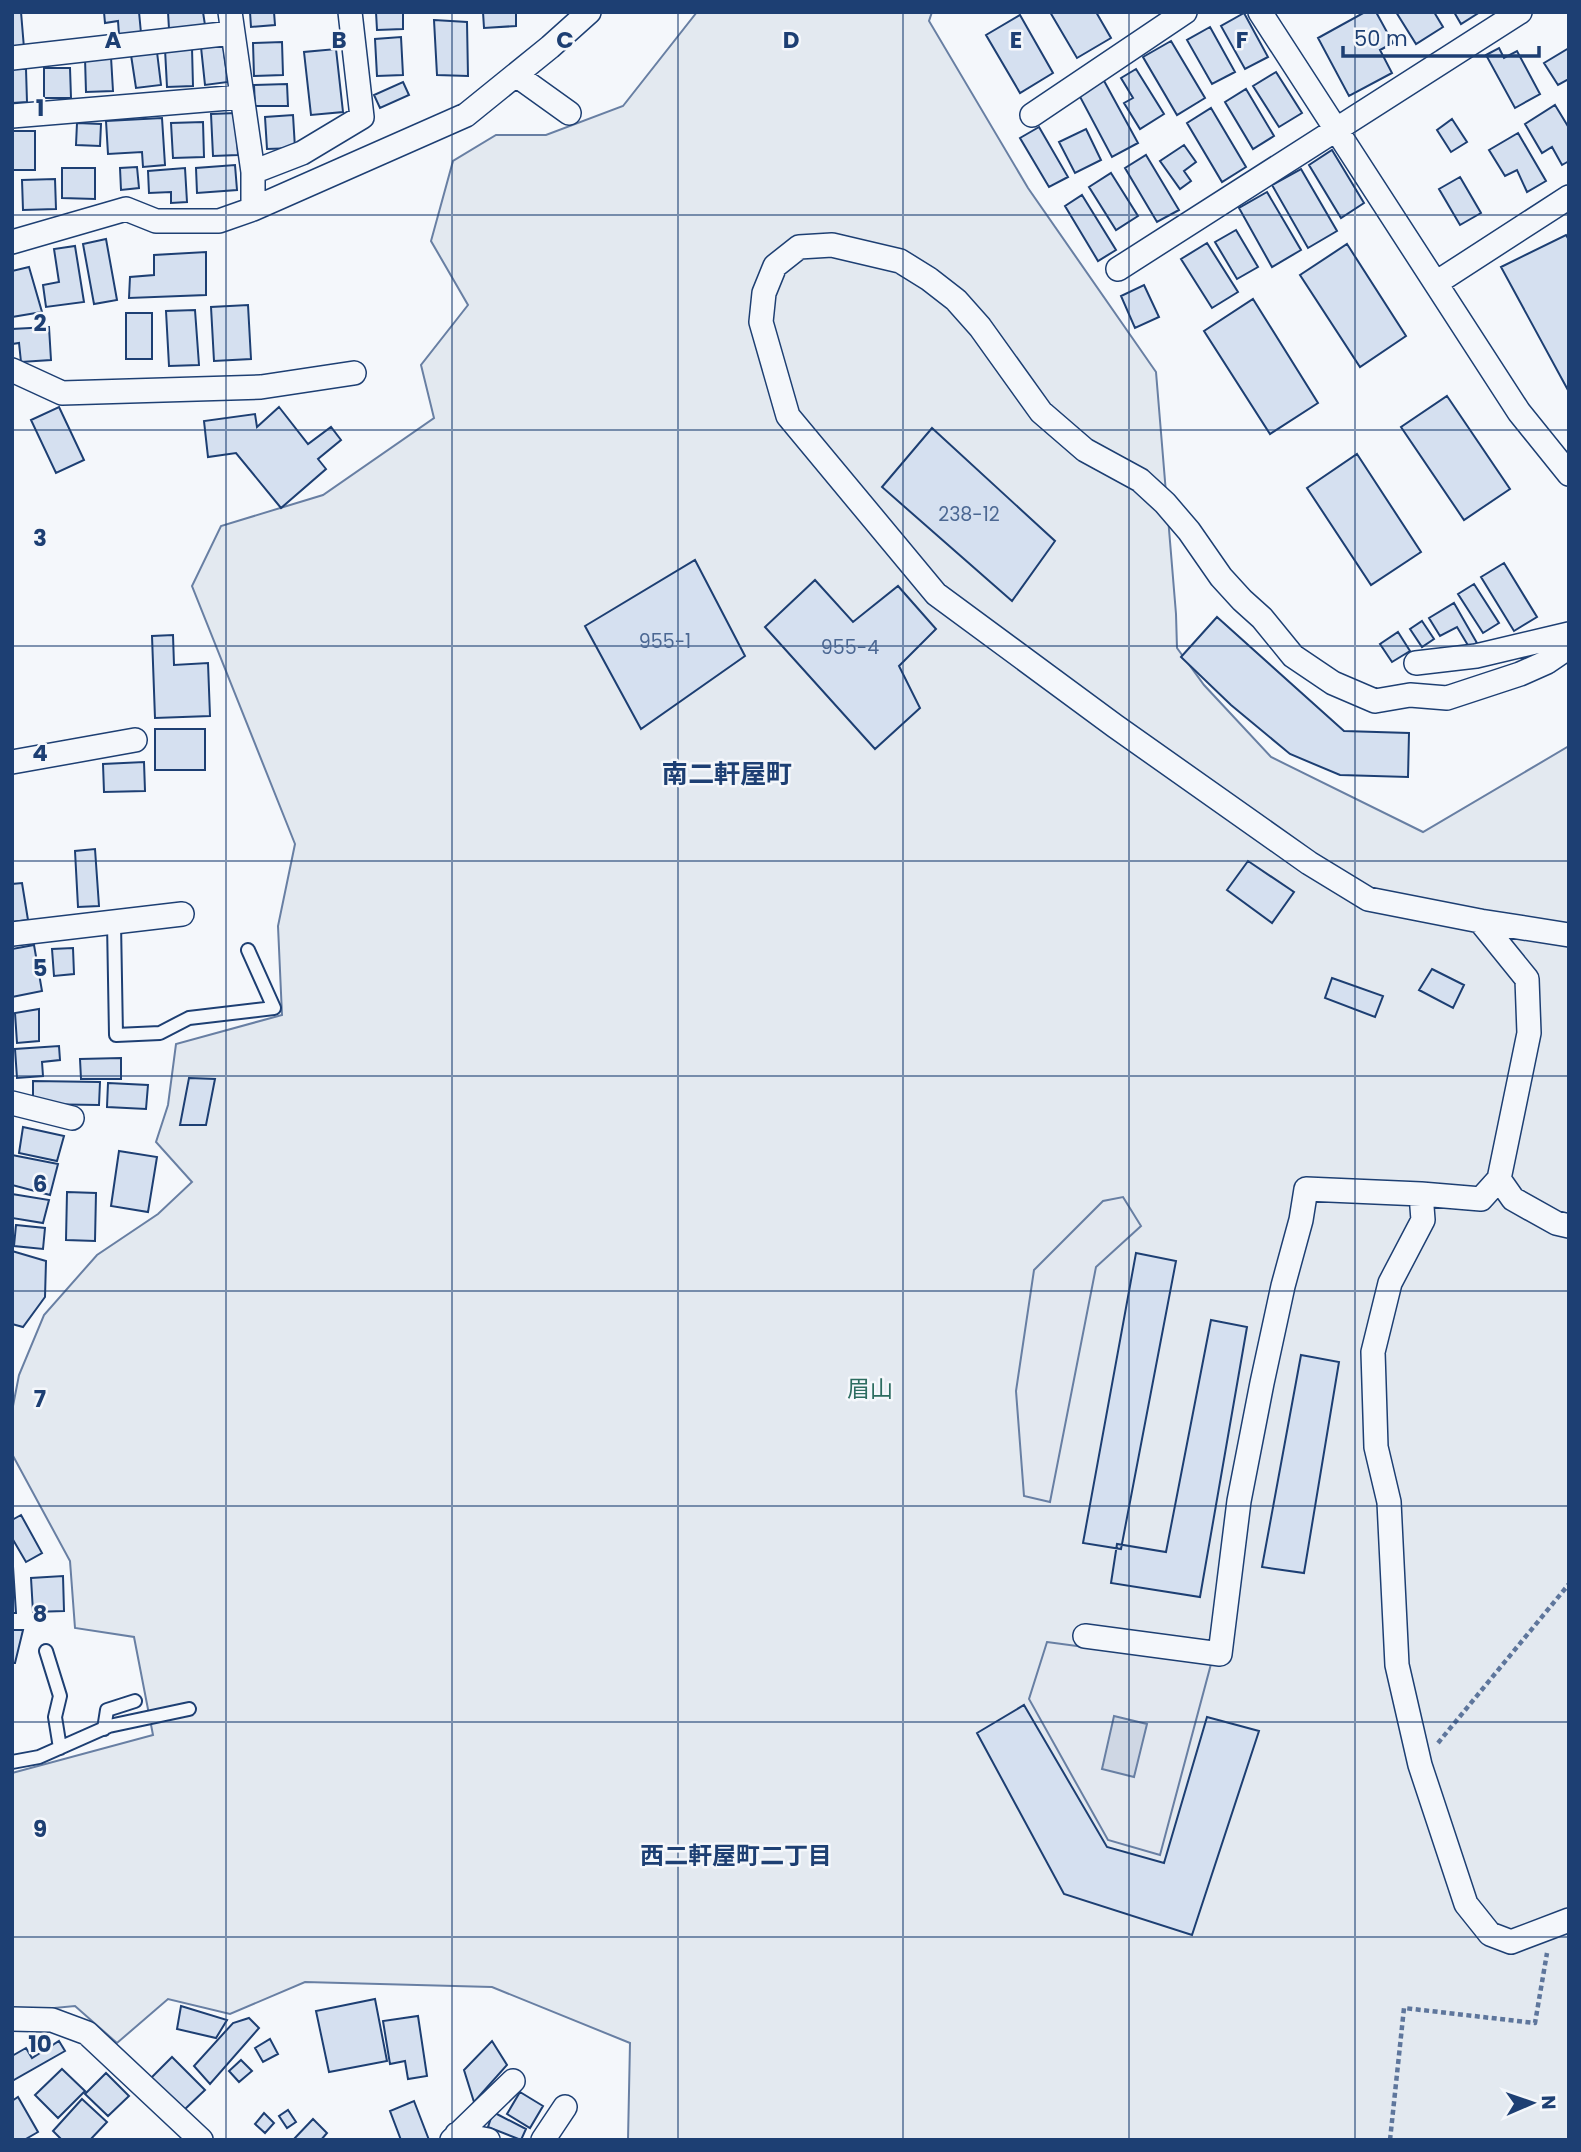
<svg xmlns="http://www.w3.org/2000/svg" width="1581" height="2152" viewBox="0 0 1581 2152" font-family="Poppins,'Noto Sans JP',sans-serif">
<style>
.green{fill:#e3e9f0;stroke:#687fa3;stroke-width:2}
.parking{fill:#e3e8f0;stroke:#687fa3;stroke-width:2}
.water{fill:#cfd7e4;stroke:#687fa3;stroke-width:2}
.building{fill:#d5e0f0;stroke:#1d3f73;stroke-width:2}
.lines{fill:none;stroke-linecap:round;stroke-linejoin:round}
.lane-casing{stroke:#1d3f73;stroke-width:16}
.street-casing{stroke:#1d3f73;stroke-width:26}
.path{stroke:#5e769c;stroke-width:4.5;stroke-dasharray:5 3.5;stroke-linecap:butt}
.lane{stroke:#f4f7fb;stroke-width:12}
.street{stroke:#f4f7fb;stroke-width:23}
.grid{fill:none;stroke:#1d3f73;stroke-width:2;stroke-opacity:0.55}
.labels{text-anchor:middle;dominant-baseline:central;stroke-width:5;stroke-linejoin:round;paint-order:stroke}
.number-label{font-size:19px;fill:#4b6792}
.park-label{font-size:23px;fill:#2c6c60;stroke:#f4f7fb}
.neighbourhood-label{font-size:24px;font-weight:bold;fill:#1d3f73;stroke:#f4f7fb}
.quarter-label{font-size:26px;font-weight:bold;fill:#1d3f73;stroke:#f4f7fb}
.grid-label{font-size:23px;text-anchor:middle;font-weight:bold;fill:#1d3f73;stroke:#f4f7fb;stroke-width:5;stroke-linejoin:round;paint-order:stroke}
</style>
<rect width="100%" height="100%" fill="#f4f7fb"/>
<path class="green" d="M697,12H932L929,21L1028,188L1156,372L1176,614L1177,648L1204,685L1271,757L1423,832L1569,746V2140H628L630,2043L492,1987L305,1982L230,2014L168,1999L117,2043L75,2006L12,2012V1773L153,1735L134,1637L75,1628L70,1561L12,1454V1411L19,1375L44,1315L97,1255L158,1214L192,1182L156,1142L168,1105L176,1044L282,1015L278,926L295,844L192,586L221,526L323,495L434,418L421,365L468,305L431,241L453,161L496,135H546L623,106Z"/>
<path class="parking" d="M1123,1197L1141,1226L1096,1267L1050,1502L1024,1496L1016,1391L1034,1270L1103,1201Z
M1047,1642L1211,1664L1160,1855L1108,1840L1029,1699Z"/>
<path class="water" d="M1114,1716L1147,1724L1134,1777L1102,1769Z"/>
<path class="building" d="M12,12H21L24,48L12,49Z
M104,12H139L141,33L119,35L118,21L105,23Z
M168,12H203L205,25L169,29Z
M250,12H274L275,25L251,27Z
M376,12H403V29L377,30Z
M483,12H516V26L484,28Z
M1050,12H1096L1111,38L1077,58Z
M1365,12H1376L1393,43L1380,50L1392,73L1349,96L1318,38Z
M1396,12H1434L1443,27L1416,44Z
M1454,12H1480L1461,24Z
M1244,13L1268,57L1245,69L1221,26Z
M1020,15L1053,73L1020,93L986,35Z
M434,20L467,22L468,76L437,75Z
M1210,27L1235,72L1212,84L1187,40Z
M401,37L403,75L377,76L375,39Z
M1171,41L1205,98L1177,115L1143,57Z
M282,42L283,75L254,76L253,43Z
M223,44L228,82L205,85L201,47Z
M192,48L193,86L167,87L165,49Z
M1499,48L1504,58L1517,51L1540,94L1515,108L1486,55Z
M1569,48V79L1558,85L1544,63Z
M336,49L343,112L311,115L304,52Z
M157,52L161,85L136,88L131,55Z
M111,57L113,91L86,92L85,58Z
M44,68H70L71,98H44Z
M12,69H26L27,102L12,103Z
M1136,69L1164,114L1140,129L1124,103L1133,98L1121,78Z
M1276,72L1302,113L1279,127L1253,86Z
M1103,79L1138,143L1112,157L1078,93Z
M403,82L409,95L380,108L374,95Z
M287,84L288,106H255L254,85Z
M1246,89L1274,136L1253,149L1225,102Z
M1555,105L1569,128V161L1562,165L1552,147L1542,153L1525,124Z
M1211,108L1246,167L1222,182L1187,123Z
M236,113L238,155L213,156L211,114Z
M293,115L295,148L267,149L265,117Z
M162,118L165,165L143,167L142,152L108,154L106,121Z
M1452,119L1467,142L1451,152L1437,130Z
M203,122L204,157L173,158L171,123Z
M77,123L101,124L100,146L76,145Z
M1039,127L1068,177L1049,187L1020,138Z
M1086,129L1101,160L1075,173L1059,142Z
M12,131H35V170H12Z
M1518,133L1546,181L1527,192L1517,170L1505,176L1489,150Z
M1184,145L1196,162L1184,171L1191,181L1180,189L1160,161Z
M1332,150L1364,203L1341,218L1309,165Z
M1146,155L1179,210L1157,222L1125,168Z
M235,165L237,190L197,193L196,168Z
M137,167L139,188L121,190L120,168Z
M62,168H95V199L62,198Z
M185,168L187,202L171,203V192L149,193L148,171Z
M1301,169L1337,231L1308,248L1272,185Z
M1111,173L1138,216L1116,230L1089,187Z
M1460,177L1481,213L1460,225L1439,189Z
M55,179L56,209L23,210L22,180Z
M1267,192L1301,250L1272,267L1239,208Z
M1082,195L1116,250L1098,261L1065,206Z
M1236,230L1258,267L1237,279L1215,242Z
M1566,235L1569,240V392L1501,267Z
M106,239L117,300L94,304L83,244Z
M1207,243L1238,292L1212,308L1181,259Z
M1347,244L1406,336L1360,367L1300,275Z
M75,246L84,302L46,307L43,285L59,282L54,249Z
M206,252V295L129,298L130,277L154,275V255Z
M29,267L42,312L12,317V271Z
M1144,285L1159,317L1135,328L1121,296Z
M1253,299L1318,403L1270,434L1204,331Z
M248,305L251,359L214,361L211,307Z
M195,310L199,365L169,366L166,311Z
M126,313H152V359H126Z
M49,327L51,360L21,362L19,343L12,344V329Z
M1447,396L1510,489L1464,520L1401,427Z
M59,407L84,460L56,473L31,420Z
M279,407L308,444L331,427L341,440L318,459L326,469L281,508L236,453L208,457L204,421L255,414L257,427Z
M932,428L1055,541L1012,601L882,487Z
M1357,454L1421,552L1371,585L1307,488Z
M695,560L745,656L641,729L585,626Z
M1504,563L1537,617L1514,631L1481,577Z
M815,580L853,622L898,586L936,629L899,666L920,708L875,749L765,627Z
M1474,584L1499,623L1483,633L1458,594Z
M1454,603L1477,643L1469,647L1457,627L1440,636L1429,618Z
M1217,617L1344,731L1409,733L1408,777L1340,775L1290,754L1231,705L1181,657Z
M1422,621L1434,639L1422,647L1410,629Z
M1398,632L1410,651L1392,662L1380,644Z
M173,635L174,665L208,663L210,716L155,718L152,636Z
M155,729H205V770H155Z
M144,762L145,791L104,792L103,764Z
M95,849L99,906L78,907L75,851Z
M1248,861L1294,892L1272,923L1227,890Z
M22,883L28,920L12,922V884Z
M34,945L42,991L12,997V949Z
M73,948L74,974L54,976L52,949Z
M1432,969L1464,985L1453,1008L1419,990Z
M1332,978L1383,996L1375,1017L1325,998Z
M39,1009V1041L17,1043L15,1013Z
M59,1046L60,1060L42,1062L43,1076L17,1078L15,1049Z
M121,1058V1079H81L80,1059Z
M189,1078L215,1079L206,1125H180Z
M33,1081L100,1082L99,1105L33,1104Z
M108,1083L148,1085L146,1109L107,1107Z
M23,1127L64,1136L57,1161L19,1153Z
M119,1151L157,1157L148,1212L111,1206Z
M12,1155L58,1164L50,1195L12,1185Z
M67,1192L96,1193L95,1241L66,1240Z
M12,1194L49,1200L43,1223L12,1218Z
M16,1225L45,1228L43,1249L14,1246Z
M12,1251L46,1261L45,1297L23,1327L12,1324Z
M1136,1253L1176,1261L1121,1549L1083,1543Z
M1211,1320L1247,1327L1200,1597L1111,1583L1117,1544L1166,1552Z
M1301,1355L1339,1362L1304,1573L1262,1567Z
M21,1515L42,1553L26,1562L12,1538V1520Z
M12,1551L16,1613H12Z
M63,1576L64,1611L33,1612L31,1578Z
M12,1630H23L15,1663H12Z
M1024,1705L1107,1847L1164,1863L1207,1717L1259,1731L1192,1935L1064,1894L977,1733Z
M375,1999L387,2061L329,2072L316,2011Z
M181,2006L227,2020L216,2038L177,2029Z
M418,2016L427,2076L408,2079L405,2061L390,2064L383,2021Z
M249,2018L259,2028L210,2084L194,2066L233,2023Z
M270,2039L278,2054L263,2062L255,2048Z
M59,2041L65,2051L12,2081V2056L26,2048L32,2058Z
M492,2041L507,2065L474,2102L464,2070Z
M172,2057L205,2090L184,2110L151,2078Z
M241,2060L252,2071L239,2082L229,2071Z
M62,2069L85,2091L58,2118L35,2095Z
M106,2073L129,2096L108,2116L85,2094Z
M520,2092L543,2106L530,2128L507,2114Z
M18,2097L38,2132L24,2140H12V2101Z
M82,2099L107,2122L90,2140H62L53,2131Z
M414,2101L429,2140H401L390,2111Z
M288,2110L296,2122L287,2128L279,2116Z
M493,2112L526,2129L521,2140L488,2127Z
M264,2113L274,2123L265,2133L255,2124Z
M313,2119L327,2133L321,2140H293Z"/>
<g class="lines">
<g class="lane-casing">
<path id="lane" d="M114,923L116,1035L160,1033L189,1018L274,1008L248,950
M46,1651L60,1696L55,1717L60,1748
M104,1729L107,1710L135,1701
M12,1762L39,1757L109,1726L189,1709"/>
</g>
<g class="street-casing">
<path id="street" d="M1260,12L1519,412L1569,474
M12,58L232,33
M516,75L569,113
M1032,115L1185,12
M12,116L241,97
M253,172L302,153L362,117L350,12
M253,209L466,115L550,47L589,12
M12,242L126,209L156,221H219L253,209V172L230,12
M1118,269L1520,12
M1436,283L1569,197
M12,370L62,393L261,387L354,373
M1569,647L1547,662L1520,674L1447,698L1410,695L1375,701L1333,683L1293,656L1262,618L1242,600L1221,577L1189,531L1165,503L1140,480L1085,450L1041,412L980,327L956,300L929,279L900,261L832,245L799,247L775,266L764,293L761,322L788,416L936,594L1115,726L1309,863L1368,899L1480,921L1569,935
M1416,663L1476,656L1569,634
M12,762L135,740
M12,934L182,914
M12,1103L72,1118
M1499,1179L1513,1199L1556,1223L1569,1226
M1421,1194L1423,1220L1390,1283L1373,1352L1376,1447L1389,1502L1397,1665L1420,1765L1466,1904L1490,1934L1511,1942L1569,1920
M1085,1636L1220,1654L1239,1501L1262,1383L1283,1286L1301,1220L1306,1189L1421,1194L1481,1199L1499,1179L1529,1033L1527,979L1480,921
M12,2019L52,2020L87,2033L201,2140
M457,2134L488,2140
M452,2140L513,2081
M543,2140L565,2107"/>
</g>
<path class="path" d="M1438,1743L1569,1584
M1390,2140L1404,2008L1535,2023L1547,1953"/>
<use href="#lane" class="lane"/>
<use href="#street" class="street"/>
</g>
<path class="grid" d="M226,12V2140M452,12V2140M678,12V2140M903,12V2140M1129,12V2140M1355,12V2140M12,215H1569M12,430H1569M12,646H1569M12,861H1569M12,1076H1569M12,1291H1569M12,1506H1569M12,1722H1569M12,1937H1569"/>
<g class="labels">
<g class="number-label">
<text x="969" y="514">238-12</text>
<text x="665" y="641">955-1</text>
<text x="850" y="647">955-4</text>
</g>
<g class="park-label">
<text x="870" y="1389">眉山</text>
</g>
<g class="neighbourhood-label">
<text x="736" y="1855">西二軒屋町二丁目</text>
</g>
<g class="quarter-label">
<text x="727" y="774">南二軒屋町</text>
</g>
</g>
<g class="grid-label">
<text x="113" y="48">A</text>
<text x="339" y="48">B</text>
<text x="565" y="48">C</text>
<text x="791" y="48">D</text>
<text x="1016" y="48">E</text>
<text x="1242" y="48">F</text>
<text x="40" y="116">1</text>
<text x="40" y="331">2</text>
<text x="40" y="546">3</text>
<text x="40" y="761">4</text>
<text x="40" y="976">5</text>
<text x="40" y="1192">6</text>
<text x="40" y="1407">7</text>
<text x="40" y="1622">8</text>
<text x="40" y="1837">9</text>
<text x="40" y="2052">10</text>
</g>
<rect width="1581" height="2152" fill="none" stroke="#1d3f73" stroke-width="28"/>
<g transform="translate(1532 2103) rotate(88)" stroke="#f4f7fb" stroke-width="5" paint-order="stroke">
<path d="M0-5L12 26L0 18L-12 26Z" fill="#1d3f73"/>
<text y="-10" font-size="19" font-weight="bold" text-anchor="middle" fill="#1d3f73">N</text>
</g>
<path d="M1343 46v10h196v-10" fill="none" stroke="#1d3f73" stroke-width="3.5"/>
<text x="1354" y="46" font-size="21" fill="#1d3f73" stroke="#f4f7fb" stroke-width="5" paint-order="stroke">50 m</text>
</svg>
